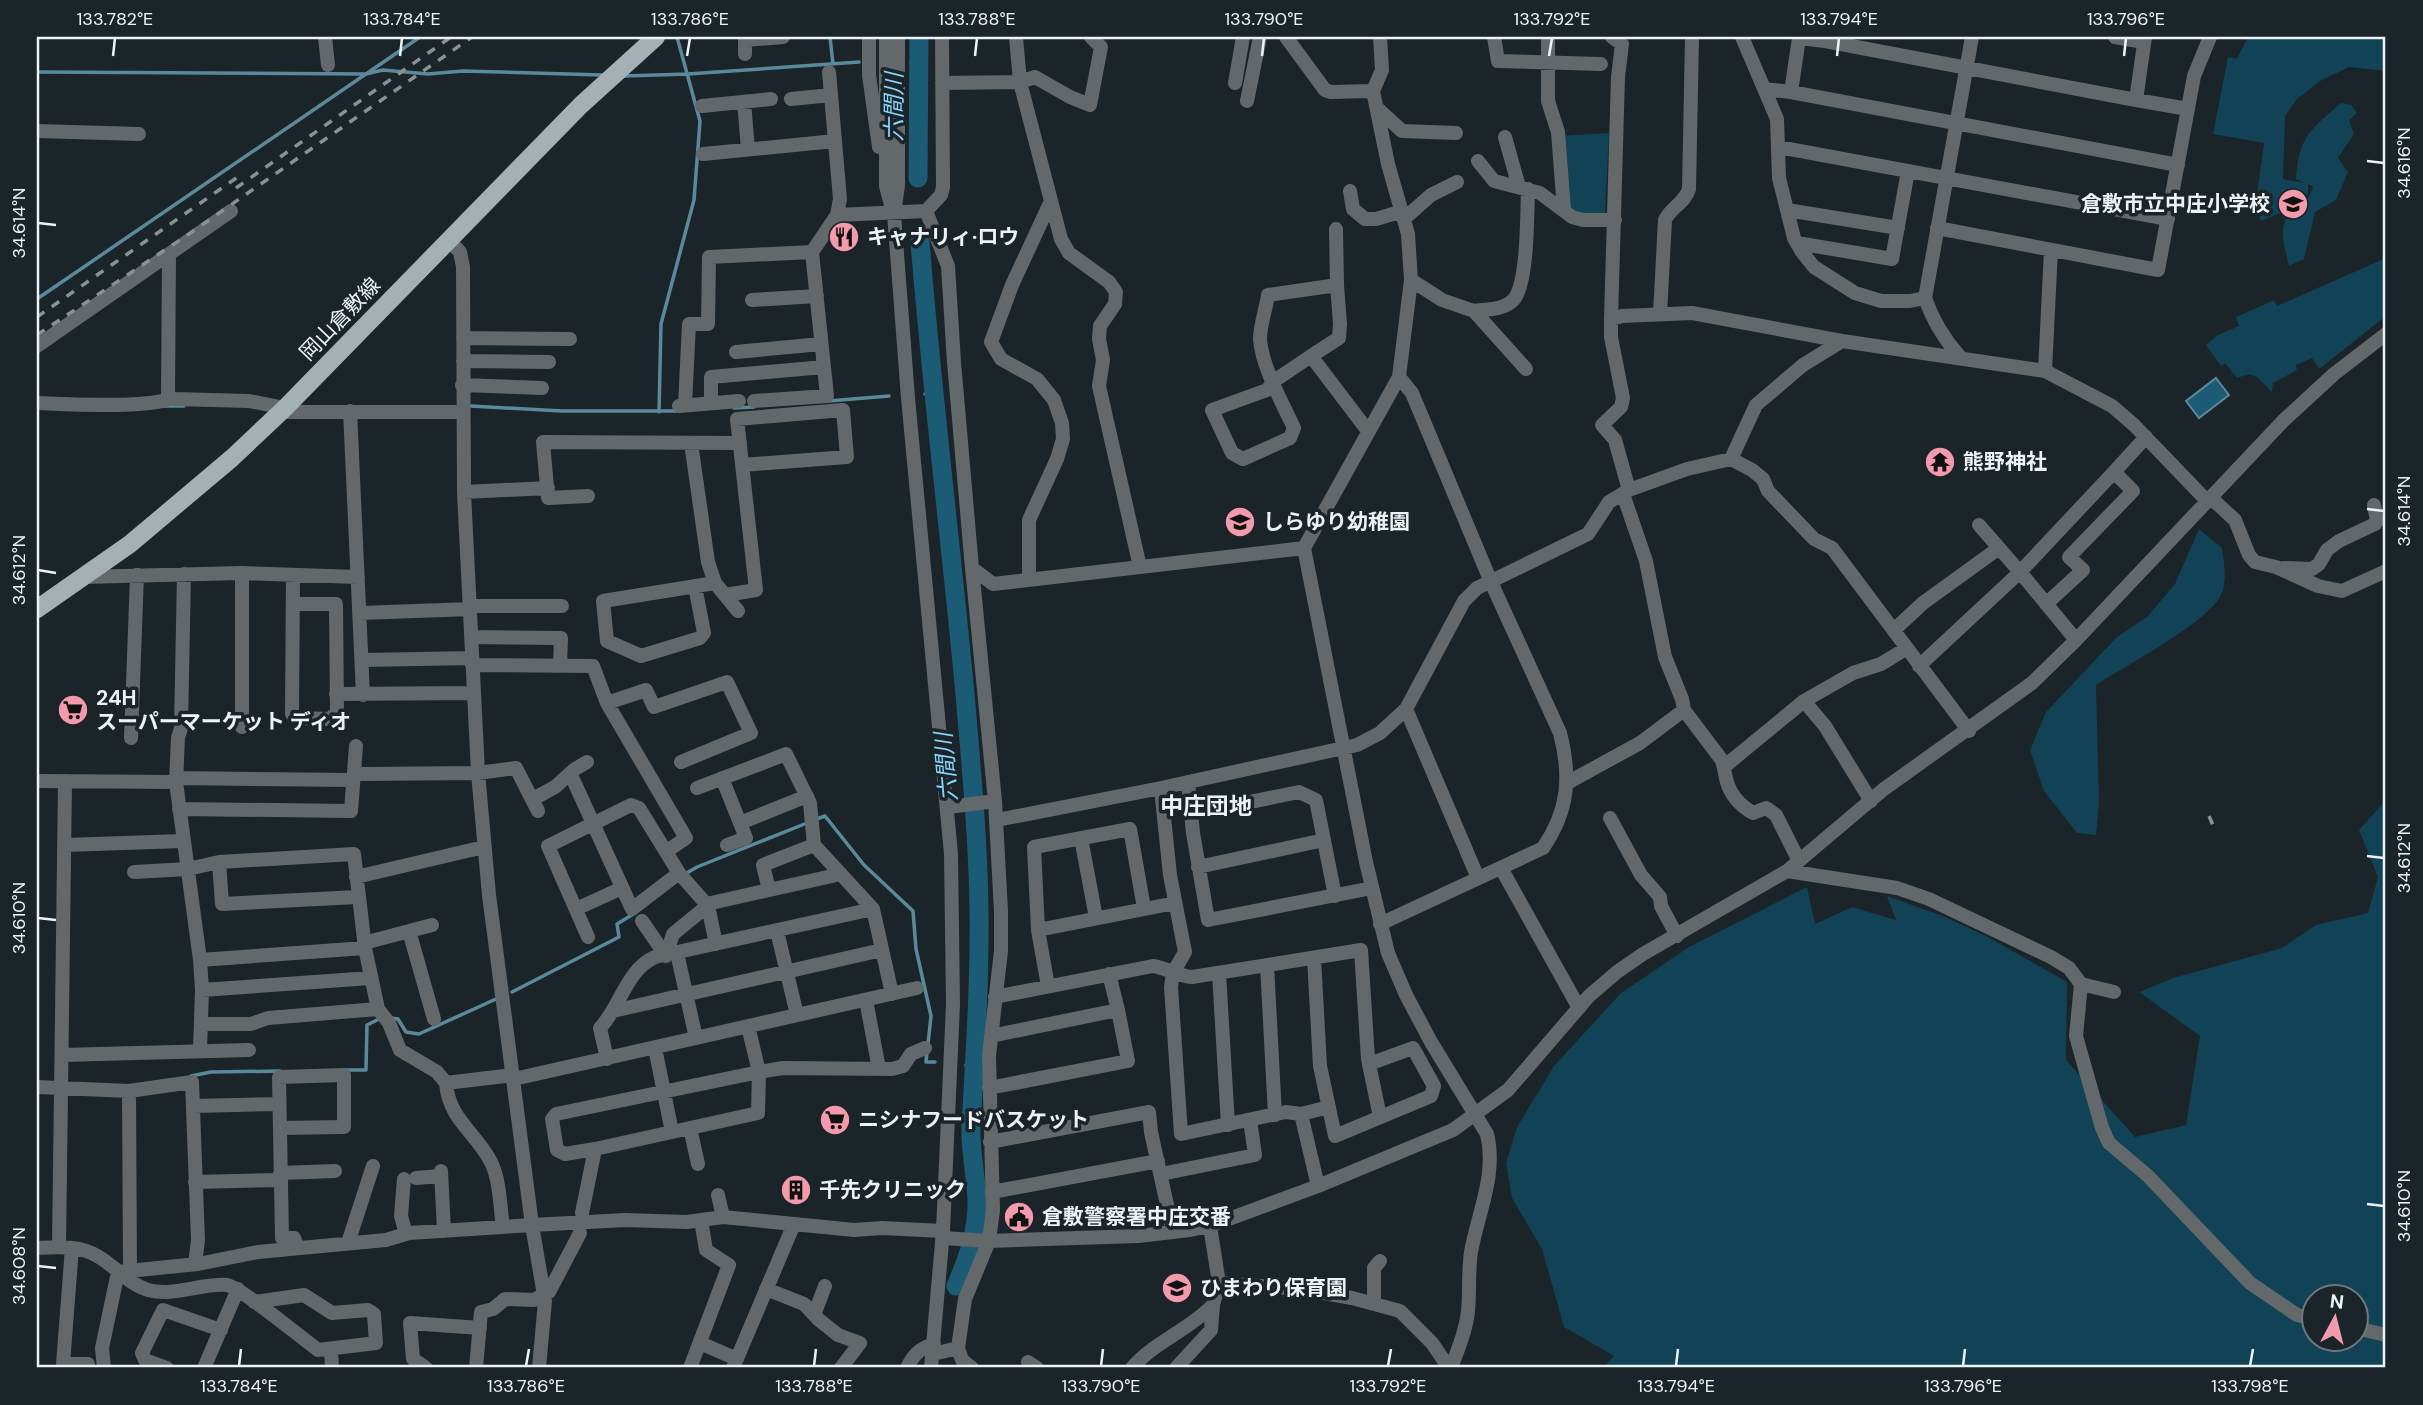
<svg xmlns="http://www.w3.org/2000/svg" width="2423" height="1405" viewBox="0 0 2423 1405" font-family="'DM Sans','Noto Sans JP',sans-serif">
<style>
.green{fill:#114256;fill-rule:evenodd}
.water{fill:#1c5b76;stroke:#5a899c;stroke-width:2}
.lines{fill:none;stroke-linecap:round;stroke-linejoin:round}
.stream{stroke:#5a899c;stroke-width:3.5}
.river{stroke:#1c5b76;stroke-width:19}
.minor{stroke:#63696b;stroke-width:14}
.major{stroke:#a5b0b5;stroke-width:18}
.rail{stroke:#899195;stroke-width:3.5;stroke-dasharray:9 9;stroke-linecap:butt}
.ticks{fill:none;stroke:#ecf3f6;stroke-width:2.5}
.labels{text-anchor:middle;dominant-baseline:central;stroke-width:7;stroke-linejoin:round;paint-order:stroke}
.poi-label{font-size:21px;font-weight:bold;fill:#ecf3f6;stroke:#1a2429;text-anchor:start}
.street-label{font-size:21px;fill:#ecf3f6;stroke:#1a2429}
.water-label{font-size:23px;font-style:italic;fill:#86d5fb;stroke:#1a2429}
.neighbourhood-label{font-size:23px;font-weight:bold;fill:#ecf3f6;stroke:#1a2429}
.neatline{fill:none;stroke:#ecf3f6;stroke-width:2.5}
.ticks-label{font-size:18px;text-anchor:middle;fill:#ecf3f6}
</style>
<rect width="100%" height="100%" fill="#1a2429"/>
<path class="green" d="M2248,37H2386V71L2349,67L2320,81L2297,99L2285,116L2283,179L2304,183L2296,179C2299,135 2311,130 2341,103L2351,105L2357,113L2349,120L2354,134L2338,158L2348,172L2336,200L2315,212L2304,259L2289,266C2285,248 2276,226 2292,211C2303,202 2309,201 2313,186L2308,184V195L2292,208L2261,221L2257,211L2259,195L2257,194L2264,143L2213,134L2228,57L2237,59Z
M1609,133L1605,216L1583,218L1565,210L1558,136Z
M2386,258V316L2319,369L2312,358L2296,365L2297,370L2273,383L2272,392L2257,377L2249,374L2237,378L2225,363L2221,366L2206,345L2218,335L2239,326L2236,317L2274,300L2277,306Z
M2199,529L2222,548C2224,564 2228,581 2220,597C2206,623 2124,667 2096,685L2099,802L2096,835L2077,833L2044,791L2030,750L2046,712L2117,637L2147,617L2175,584Z
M2386,800V1368H1603L1614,1356L1564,1327L1542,1249L1512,1198L1506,1163L1517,1127L1554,1066L1621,993L1689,947L1807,887L1815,924L1852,907L1896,920L1887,896L1943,916L1988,937L2067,982L2066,1060L2135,1137L2186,1125L2200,1036L2139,992L2173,978L2282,948L2316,925L2368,913L2378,877L2359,830ZM2314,1296H2356V1338H2314Z"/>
<path class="water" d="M2216,378L2229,395L2199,418L2186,401Z"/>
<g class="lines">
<path class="stream" d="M830,37L833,64
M911,62H919
M37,72L366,74L383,70L428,74L463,71L602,75
M624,76L688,74L859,62
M37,299L420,37
M925,394H933
M828,401L889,396
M164,406H184
M471,406L562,411H677
M734,408L754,407
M659,412L661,324L694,200L700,121L677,37
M814,820L825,816L864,865L913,911L916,949L931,1016L928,1044
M685,874L697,867L807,823
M512,992L619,937L617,924L635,913
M391,1018L398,1019L406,1032L419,1034L496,999
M927,1051L926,1062H935
M966,1065L975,1066
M344,1070H366L367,1025L381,1018
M191,1076L211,1072L280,1071"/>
<path class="river" d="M918,178L919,37
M920,242C932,393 951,543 965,694C971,765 978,837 979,909C980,981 975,1054 971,1126C970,1150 976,1175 977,1199C978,1230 968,1258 956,1286"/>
<path class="minor" d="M325,37L328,65
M746,37L745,40L783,37
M869,37V75L879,147
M886,37V186L892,209
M898,37V185L894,214L908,398L951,854L953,1004L943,1231L931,1368
M1016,37L1020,82L1061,239L1069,253L1109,282L1116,292L1115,304L1100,326L1099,339L1103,360L1099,386L1140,567
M1286,37L1325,90L1331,92L1373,91
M1380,37L1382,70L1373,91L1388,164L1408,234L1411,280L1399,377L1304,548L1366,862L1388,953L1406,995L1431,1042L1487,1134C1497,1174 1478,1213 1471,1252C1468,1272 1470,1291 1468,1311C1466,1331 1458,1349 1451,1368
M1494,37L1498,61L1601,64
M1548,37V101L1558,132L1564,210
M1612,37L1622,44L1618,77L1611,319V337L1623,398L1621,407L1602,425L1615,440L1629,490
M1742,37L1777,119L1779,178L1794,238L1802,252L1814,267L1855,293L1881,301H1910L1925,298
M2115,37L2144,42
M2145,37L2136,100L2188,109
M1825,41L2136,100
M745,54V40
M829,72L840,199L837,215
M942,83L1020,82L1035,77L1070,97L1090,105L1101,47L1091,37
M1235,83L1243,37
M1764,89L1791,92L2178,165
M1791,92L1799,38L1825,41L1826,37
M791,99L831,95
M1247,101L1260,37
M744,102L748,149
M702,106L771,99
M1378,109L1402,131L1456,133
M37,131L139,134
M1505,137L1519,187
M1778,147L2168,219
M703,154L835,141
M1478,161L1494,181L1540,193L1572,217L1583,220H1615
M1350,191L1353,209L1365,219H1376L1403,211
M1787,210L1898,228
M926,211L948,266L954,362L972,568L995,801L1001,911V951L989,1056L993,1210L989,1241L965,1299L958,1348L933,1354
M1405,218L1431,195L1457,182
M1937,228L2158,270L2194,76L2210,37
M1336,229L1337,285
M449,240L460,252L463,267L464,492L478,773L489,895L532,1225L545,1301L539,1368
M1797,243L1892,259L1908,171
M169,255L168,396L174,399L249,401L285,408
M1411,280L1442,300L1474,311L1526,369
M752,300L817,296
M1474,311C1488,309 1506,310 1515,298C1528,279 1527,213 1528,189
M1660,314L1665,220C1671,207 1685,203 1689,189L1692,37
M1611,319L1622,316L1692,313L1842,341L2045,371L2112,406L2134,425L2208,502
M463,338L570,339
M37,346L231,211
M736,352L821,344
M1311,356L1274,381L1267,390L1212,410L1232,453L1243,459L1290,438L1294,428C1282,402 1262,367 1260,339C1260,325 1266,309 1268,295L1337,285L1340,324L1339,338L1311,356L1368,431
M1960,357C1944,339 1933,321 1925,298L1972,37
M463,361L549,362
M2045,371L2051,250
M462,385L542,388
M754,401L827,396L812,252L837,215L926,211L941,195L943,187L942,37
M37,403C65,404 149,409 171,398
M711,403V377L824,367
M685,405L689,324H708L709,257L812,252
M679,406L739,401
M350,411L363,695
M280,412H462
M691,443L708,562L715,583L738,611
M1731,459L1756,405L1803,365L1842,341
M2114,472L2146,437
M464,492L548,488
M1623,494L1646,561L1665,657L1682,699L1684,710
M588,496L548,498L543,442L740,443
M2211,498L2235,520L2249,555L2255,562L2276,567L2318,586L2342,591L2386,571
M1979,525L2020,572L2114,472L2133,491L2069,557L2083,570L2046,604
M972,568L993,584L1304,548
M2284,568L2312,569L2319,564L2327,550L2339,541L2375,524L2377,521L2374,505
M242,573V727
M184,574L181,728L178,738L176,782L200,960L202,990L200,1050
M83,577L242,573L358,577
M1029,580V520L1057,459L1063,439L1062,423L1054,400L1037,379L1001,359L991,342L1012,285L1051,201
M695,586L704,633L700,638L641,656L607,641L603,601L715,583
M725,595L756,590L737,419L843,410L847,457L742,465
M293,604H336L337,712L330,719L297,718L292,714L293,575
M470,606H562
M360,613L471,609
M1895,629L1923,603L1999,548
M472,637L561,638L560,666
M362,660L472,658
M472,665L593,666L607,703L646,690L654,707L727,682L751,733L681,762
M1919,666L2020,572L2076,640
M336,694L473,693
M1804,701L1825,726L1871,801
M607,703L686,838L667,851
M1406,709L1478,878
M131,738L137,575
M1725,766L1804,701L1853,673L1881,664L1907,648
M362,774L478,773L516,768L538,811
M571,775L632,909L679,873
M176,778L353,780
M722,778L746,838L727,845
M37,781L176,782
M1188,782L1193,833L1208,920L1372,888
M1567,783L1640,743L1684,710L1721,759C1725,766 1724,773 1727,782C1731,796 1741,806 1753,813L1766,808L1776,815L1799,861
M697,788L786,754L810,803L814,845L873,909L892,994
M1161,788L1170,875L1185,952L1173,973L1171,987L1181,1134L1286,1112L1301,1114L1329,1107
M533,799L555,787L575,769L587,762
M948,807L995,801
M179,809L351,811L356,746
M1191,814L1299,792L1316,800L1335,896
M1610,818L1641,875L1660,897L1661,906L1677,936
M997,820L1161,788L1357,745L1380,733L1406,709L1464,601L1477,588L1588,534L1609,502L1629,490L1687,469L1731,459L1752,470L1763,479L1768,491L1814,539L1832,548L1969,731
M740,823L807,796
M1081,838L1096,918
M64,845L183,841
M1198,867L1324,840
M1501,868L1579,1008
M1787,871L1897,888L1929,899L2051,957L2069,968L2081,984L2076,1036L2102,1128L2109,1143L2148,1176L2250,1283L2297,1315L2314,1319
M134,872L188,869L219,862
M356,877L484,847
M769,890L763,865L814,845
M357,897L222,904L219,862L354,854L365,948L378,1009
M576,909L622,888
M642,921L666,956
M1380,924L1543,848C1569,810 1571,776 1560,733L1491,582L1412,393L1399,377
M1038,930L1175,903
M409,931L434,1019
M777,931L797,1015
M588,937L548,846L631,805L639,808L679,873L708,906L716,944
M364,943L432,925
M677,953L696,1038
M666,956L673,934L711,903L841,874
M1314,958L1320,1066L1335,1136L1431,1096L1434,1086L1413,1048L1369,1064
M200,960L365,948
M1267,965L1275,1115
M1219,973L1228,1125
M1109,974L1118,1010
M2081,984L2114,992
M1048,986L1038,930L1034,847L1130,829L1144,908
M202,990L371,978
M995,997L1153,966C1167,968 1178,976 1192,977L1361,950L1368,1059L1380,1117
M866,1000L879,1069
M613,1011L882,950
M201,1024H251L268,1018L378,1009L389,1023L400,1050L437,1072L446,1083L513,1075
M748,1026L759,1072L758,1113L595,1149L565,1154L557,1150L552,1119L556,1114L759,1072L783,1068L892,1069L903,1066L911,1054L925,1048
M655,1048L672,1132
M62,1055L249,1050
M607,1059L600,1028C621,1006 626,970 655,957L873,909
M514,1079L917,988
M446,1083C449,1120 475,1131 491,1162C500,1180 500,1207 503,1227
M37,1087L129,1091L192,1082L198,1240L195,1264
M989,1088L1128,1061L1118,1010L991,1036
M129,1091L130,1270
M193,1106L279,1104
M1301,1114L1318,1186
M280,1128L344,1127V1075L279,1077L282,1238H294L298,1248
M690,1128L698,1164
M990,1142L1149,1112L1151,1132L1173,1232
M441,1171L444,1231
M280,1173L335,1171
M1161,1174L1255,1155L1250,1120
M416,1178L441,1176
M404,1179L401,1216L406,1234
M195,1182L280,1180
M992,1192L1158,1161
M718,1195L723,1217
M582,1213L595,1149
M943,1238L989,1241L1138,1236L1190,1230L1210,1226L1318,1186L1453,1130L1508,1090L1589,996L1617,972L1643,954L1787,871L1884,789L2032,683L2076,640L2283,421L2334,374L2386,334
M348,1243L373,1166
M59,1247L65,781
M37,1248C58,1247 80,1245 99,1257C116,1267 128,1284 148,1290C174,1297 201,1283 227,1285C240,1287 303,1339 318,1350L376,1343L374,1314L368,1310L332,1313L304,1295L254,1302
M72,1248L63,1364H88
M118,1272L198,1264L258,1252L386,1240L409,1233L532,1225L625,1220L687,1222L723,1217L854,1230L882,1228L943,1231
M1219,1283L1301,1289L1352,1298L1400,1311L1432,1343L1449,1368
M766,1289L804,1304L818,1319L838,1335L860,1343L841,1368
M1374,1304V1268L1380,1261
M814,1315L825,1286
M2356,1328L2386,1335
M700,1343L737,1359
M958,1348L962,1360L972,1368
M331,1349L332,1368
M1028,1362L1037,1368
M104,1368L102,1348L118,1272
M167,1368L145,1360L142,1353L163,1310L221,1330
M204,1368L238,1289
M426,1368L413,1359L410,1323L480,1328
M476,1368L481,1312L493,1309L505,1299L534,1300L549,1292L580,1233
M690,1368L729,1265L706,1250L701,1220
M733,1368L794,1224
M907,1368C913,1355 920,1348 934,1344
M1132,1368C1154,1342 1189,1330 1213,1305
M1176,1368L1211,1330L1213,1305L1219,1283L1210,1226"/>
<path class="major" d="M37,609L130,544L232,458L285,408L581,105L656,37"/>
<path class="rail" d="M236,188L451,37
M37,317L242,174
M37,335L189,234L472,37
M2209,816L2215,830"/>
</g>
<path class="ticks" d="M113,56L115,38M400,56L402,38M687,56L690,38M975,56L977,38M1262,56L1264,38M1549,56L1552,38M1837,56L1839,38M2124,56L2126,38M2367,161L2384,163M38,223L56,225M2367,509L2384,511M38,570L56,573M2367,856L2384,858M38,918L56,920M2367,1204L2384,1206M38,1266L56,1268M239,1366L241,1349M526,1366L529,1349M814,1366L816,1349M1101,1366L1103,1349M1388,1366L1391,1349M1676,1366L1678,1349M1963,1366L1965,1349M2250,1366L2253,1349"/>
<defs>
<g id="school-disc" transform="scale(1.575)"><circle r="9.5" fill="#f39aac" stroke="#1a2429"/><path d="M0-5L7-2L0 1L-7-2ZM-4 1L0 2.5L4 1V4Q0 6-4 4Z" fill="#111"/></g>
<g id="restaurant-disc" transform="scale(1.575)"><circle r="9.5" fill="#f39aac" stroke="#1a2429"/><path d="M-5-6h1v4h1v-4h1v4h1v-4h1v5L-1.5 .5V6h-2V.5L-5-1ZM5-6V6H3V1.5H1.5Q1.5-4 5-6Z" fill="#111"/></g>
<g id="temple-disc" transform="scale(1.575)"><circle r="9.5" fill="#f39aac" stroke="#1a2429"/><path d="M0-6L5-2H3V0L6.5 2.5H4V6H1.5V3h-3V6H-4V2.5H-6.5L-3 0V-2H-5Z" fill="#111"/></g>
<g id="supermarket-disc" transform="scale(1.575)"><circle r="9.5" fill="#f39aac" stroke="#1a2429"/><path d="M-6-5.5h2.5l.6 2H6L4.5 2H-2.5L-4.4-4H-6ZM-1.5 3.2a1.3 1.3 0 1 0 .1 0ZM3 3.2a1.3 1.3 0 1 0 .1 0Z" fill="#111"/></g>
<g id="building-disc" transform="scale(1.575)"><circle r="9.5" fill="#f39aac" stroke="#1a2429"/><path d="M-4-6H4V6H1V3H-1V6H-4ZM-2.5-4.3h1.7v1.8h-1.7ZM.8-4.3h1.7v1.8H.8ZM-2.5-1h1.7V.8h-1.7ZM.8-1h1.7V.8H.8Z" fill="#111"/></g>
<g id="civic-disc" transform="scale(1.575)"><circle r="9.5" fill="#f39aac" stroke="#1a2429"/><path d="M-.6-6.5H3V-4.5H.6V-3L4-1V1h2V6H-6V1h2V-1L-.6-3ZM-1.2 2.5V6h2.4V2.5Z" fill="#111"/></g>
</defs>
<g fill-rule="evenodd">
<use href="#school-disc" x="2293" y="204"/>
<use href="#restaurant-disc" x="844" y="237"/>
<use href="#temple-disc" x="1940" y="462"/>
<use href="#school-disc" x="1240" y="522"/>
<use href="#supermarket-disc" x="73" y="710"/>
<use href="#supermarket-disc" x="835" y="1120"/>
<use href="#building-disc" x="796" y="1190"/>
<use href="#civic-disc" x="1019" y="1217"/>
<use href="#school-disc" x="1177" y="1288"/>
</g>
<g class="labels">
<g class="poi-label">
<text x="2270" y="204" text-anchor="end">倉敷市立中庄小学校</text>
<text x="867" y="237">キャナリィ·ロウ</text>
<text x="1963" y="462">熊野神社</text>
<text x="1263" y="522">しらゆり幼稚園</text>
<text x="96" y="698">24H<tspan x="96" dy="24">スーパーマーケット ディオ</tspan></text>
<text x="858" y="1120">ニシナフードバスケット</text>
<text x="819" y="1190">千先クリニック</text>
<text x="1042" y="1217">倉敷警察署中庄交番</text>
<text x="1200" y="1288">ひまわり保育園</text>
</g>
<g class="street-label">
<text transform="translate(340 319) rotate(-46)">岡山倉敷線</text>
</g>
<g class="water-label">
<text transform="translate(894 107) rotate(-90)">六間川</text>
<text transform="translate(946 767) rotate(-95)">六間川</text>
</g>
<g class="neighbourhood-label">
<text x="1206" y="806">中庄団地</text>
</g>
</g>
<rect width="2423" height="1405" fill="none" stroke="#1a2429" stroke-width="77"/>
<g transform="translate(2335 1318) rotate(7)"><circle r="33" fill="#1a2429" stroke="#6e777b" stroke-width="2"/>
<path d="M0-5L12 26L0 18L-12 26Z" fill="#f39aac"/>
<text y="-10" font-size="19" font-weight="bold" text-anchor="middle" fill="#ecf3f6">N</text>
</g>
<rect x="38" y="38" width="2346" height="1328" class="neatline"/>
<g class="ticks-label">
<text x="115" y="25">133.782°E</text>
<text x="402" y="25">133.784°E</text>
<text x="690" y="25">133.786°E</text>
<text x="977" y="25">133.788°E</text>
<text x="1264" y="25">133.790°E</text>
<text x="1552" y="25">133.792°E</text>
<text x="1839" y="25">133.794°E</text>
<text x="2126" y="25">133.796°E</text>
<text transform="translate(2404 163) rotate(-90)" y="6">34.616°N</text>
<text transform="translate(19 223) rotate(-90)" y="6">34.614°N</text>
<text transform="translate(2404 511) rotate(-90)" y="6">34.614°N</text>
<text transform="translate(19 570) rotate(-90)" y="6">34.612°N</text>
<text transform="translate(2404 858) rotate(-90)" y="6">34.612°N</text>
<text transform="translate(19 918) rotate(-90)" y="6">34.610°N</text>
<text transform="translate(2404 1206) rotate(-90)" y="6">34.610°N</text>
<text transform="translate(19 1266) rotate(-90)" y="6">34.608°N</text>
<text x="239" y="1392">133.784°E</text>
<text x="526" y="1392">133.786°E</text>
<text x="814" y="1392">133.788°E</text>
<text x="1101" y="1392">133.790°E</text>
<text x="1388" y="1392">133.792°E</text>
<text x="1676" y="1392">133.794°E</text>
<text x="1963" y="1392">133.796°E</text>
<text x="2250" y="1392">133.798°E</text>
</g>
</svg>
